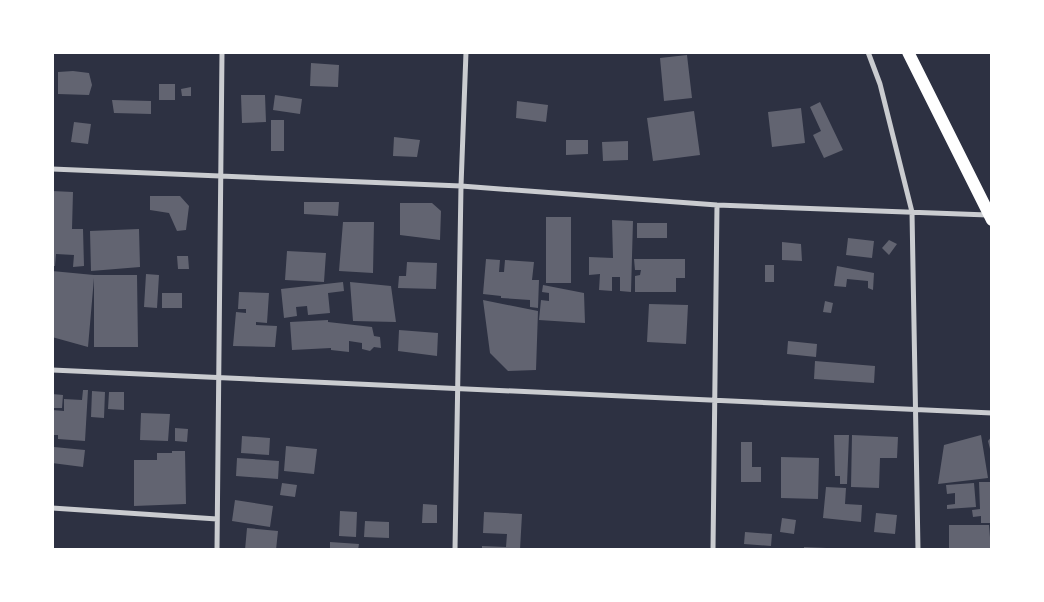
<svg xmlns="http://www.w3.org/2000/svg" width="1044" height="602" viewBox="0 0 1044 602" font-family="'Sofia Sans Condensed',sans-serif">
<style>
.building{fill:#626471}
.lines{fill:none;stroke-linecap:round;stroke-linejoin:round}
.minor{stroke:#caccd0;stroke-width:5}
.primary{stroke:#fff;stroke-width:12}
</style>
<rect width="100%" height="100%" fill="#2d3142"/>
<path class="building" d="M687,55L692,98L664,101L660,58Z
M311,63L339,65L338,87L310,86Z
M73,71L89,73L92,85L89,95L58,94V72Z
M159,84H175V100H159Z
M191,87V96H182L181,89Z
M241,95H265L266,122L242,123Z
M275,95L302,99L300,114L273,110Z
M112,100L151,101V114L114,113Z
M517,101L548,105L546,122L516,118Z
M820,102L843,150L824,158L813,135L821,131L810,107Z
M801,108L805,143L772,147L768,112Z
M694,111L700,155L653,161L647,118Z
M271,120H284V151H271Z
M74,122L91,124L88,144L71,142Z
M394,137L420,140L417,157L393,156Z
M566,140H588V154L566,155Z
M628,141V160L603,161L602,142Z
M52,191L73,192L72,229H83L84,266L73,267L74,255L56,254L55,266H52Z
M150,196H180L189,206L186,230L177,231L169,213L150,210Z
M304,202H339L338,216L304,214Z
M400,203H432L441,211L440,240L400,235Z
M546,217H571V283H546Z
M612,220L633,221L631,292L620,291V277H612V291L599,290L600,274L589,275V257L613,258Z
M343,222H374L373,273L339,271Z
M637,223H667V238H637Z
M139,229L140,267L91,271L90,231Z
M848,238L874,241L872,258L846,255Z
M889,240L897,244L889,255L882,248Z
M782,242L801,244L802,261L782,260Z
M287,251L326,253L324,282L285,280Z
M177,256H188L189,269H178Z
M486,259L500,260L499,272H504L505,260L534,262L532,280H539L538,308L530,307V300L501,298V296L483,294Z
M634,259H685V278H676V292H635V276L640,275L641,270H635Z
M407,262L437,263L436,289L398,288L399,276H406Z
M765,265H774V282H765Z
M837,266L874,273L873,290L868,288V281L847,279L846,287L834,286Z
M52,271L94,275H137L138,347H94V278L88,347L52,337Z
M146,274L159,275L157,308L144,307Z
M343,282L344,291L328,293L330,313L308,315L307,306L296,307L297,316L284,318L281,289Z
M350,282L391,286L396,322L353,321Z
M543,285L584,293L585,323L539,320L541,300L549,301V293L542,292Z
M239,292L269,293L267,323L256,322V325L277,326L275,347L233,346L236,312L246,313V309H238Z
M162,293H182V308H162Z
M483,300L538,311L536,370L508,371L490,353Z
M825,301L833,303L831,313L823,312Z
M649,304L688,305L686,344L647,342Z
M328,320V322L372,327L374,336L380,337L381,348L374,347L370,351L362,349V343L349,341V352L331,350V348L292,350L290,322Z
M399,330L438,333L437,356L398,351Z
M788,341L817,344L816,357L787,354Z
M815,361L875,366L874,383L814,379Z
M83,390H88L85,441L58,439V435H52V410L64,411V399L82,400Z
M92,391L105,392L104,418L91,417Z
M109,392H124V410L108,409Z
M52,394L63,395L62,408H52Z
M141,413L170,414L168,441L140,440Z
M175,428L188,429L187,442L175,441Z
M834,435H849L847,484H840V476H835Z
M852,435L898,437L897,458H880L879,488L851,487Z
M981,435L988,478L938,484L944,445Z
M242,436L270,438L269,455L241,453Z
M992,436V453H991L988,441Z
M741,442H752V467H761V482H741Z
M286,446L317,449L314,474L284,471Z
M54,447L85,450L83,467L52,463Z
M172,451H185L186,504L134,506V460H157V453H172Z
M781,457L819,458L818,499L781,498Z
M237,458L279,461L278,479L236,476Z
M979,482H991L992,523H981V516L973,517L972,510L980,509Z
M282,483L297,485L295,497L280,495Z
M974,483L976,507L947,509V505L955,504V493L947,494L946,485Z
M826,487L846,488L845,504L862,505L861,522L823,518Z
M235,500L273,506L270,527L232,521Z
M423,504L437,505V523H422Z
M340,511L357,512L356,537L339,536Z
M484,512L522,514L520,550H482V546L506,547L507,534L483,533Z
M876,513L897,515L895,534L874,532Z
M782,518L796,520L794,534L780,532Z
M365,521L389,522V538L364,537Z
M949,525H989L991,550H949Z
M247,528L278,531L276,550H245Z
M745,532L772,534L771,546L744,544Z
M330,542L359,544L358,550L330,549Z
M804,547L827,548V550H804Z"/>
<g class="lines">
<path class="minor" d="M868,52L880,84L912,212L918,550
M52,169L461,186L717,205L988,215
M52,370L992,413
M52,508L217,519
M217,550L222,52
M455,550L461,186L466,52
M713,550L717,205"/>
<path class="primary" d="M908,52L992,220"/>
</g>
<rect width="1044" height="602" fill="none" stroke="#ffffff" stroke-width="108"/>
</svg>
